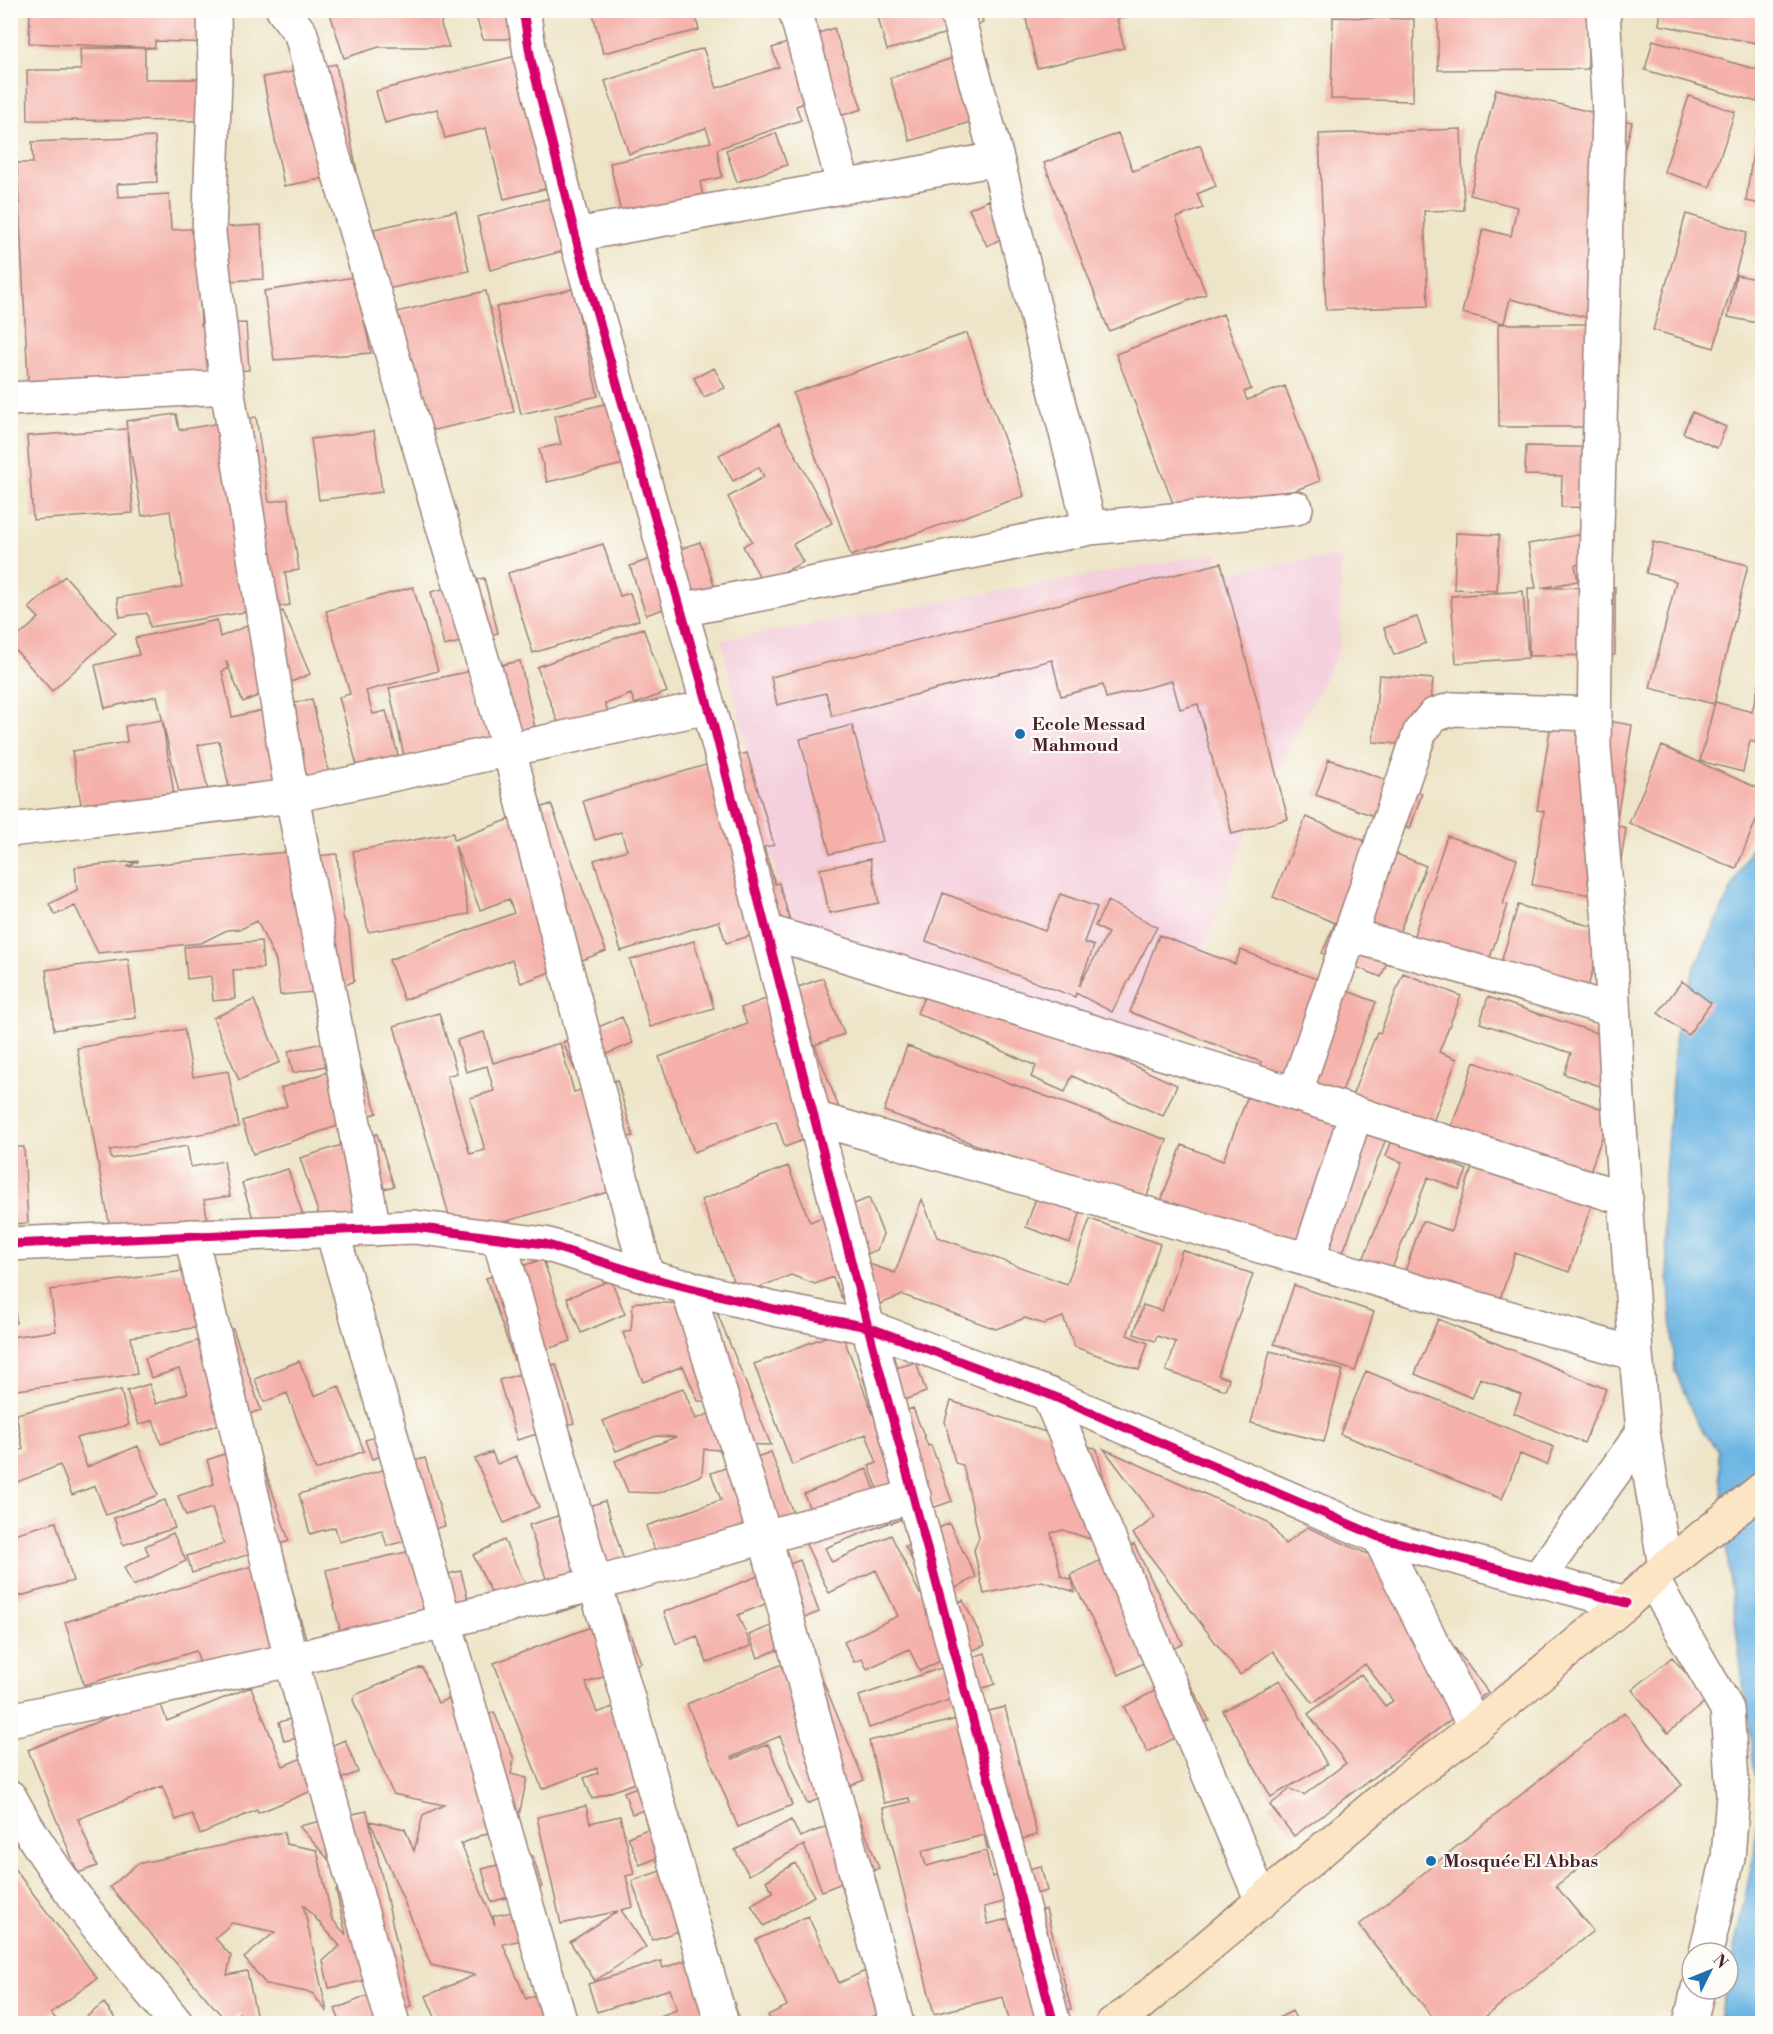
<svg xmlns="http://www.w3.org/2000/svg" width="1773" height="2034" viewBox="0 0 1773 2034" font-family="'Libre Bodoni',serif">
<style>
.built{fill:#f4cfdd}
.water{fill:#6ab5e3;stroke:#5a6a87;stroke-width:1.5}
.building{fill:#f4b0a9}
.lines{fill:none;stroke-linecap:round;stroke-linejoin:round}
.minor-casing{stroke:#9c827a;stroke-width:36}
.tertiary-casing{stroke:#9c827a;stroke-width:36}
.secondary-casing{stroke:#9c827a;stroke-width:36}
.minor{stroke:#fff;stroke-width:33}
.tertiary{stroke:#fff;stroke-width:33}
.secondary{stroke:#fce5c4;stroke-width:33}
.cycleway-casing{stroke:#fdfcf7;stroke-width:13}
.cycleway{stroke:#d6006c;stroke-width:9}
.poi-dot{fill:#1f6fb2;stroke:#fdfcf7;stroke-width:2}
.labels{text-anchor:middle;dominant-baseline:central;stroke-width:4.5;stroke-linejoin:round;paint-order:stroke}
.poi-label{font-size:18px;font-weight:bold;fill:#4a1f2b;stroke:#fdfcf7;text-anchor:start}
</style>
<rect width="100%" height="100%" fill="#fdfcf7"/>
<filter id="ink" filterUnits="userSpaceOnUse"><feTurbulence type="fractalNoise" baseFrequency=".0167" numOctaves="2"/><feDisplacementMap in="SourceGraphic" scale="12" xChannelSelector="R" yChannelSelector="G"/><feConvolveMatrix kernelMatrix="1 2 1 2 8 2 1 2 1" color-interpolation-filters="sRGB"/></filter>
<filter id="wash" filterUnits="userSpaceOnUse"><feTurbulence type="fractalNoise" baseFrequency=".008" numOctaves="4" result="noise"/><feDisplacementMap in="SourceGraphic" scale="24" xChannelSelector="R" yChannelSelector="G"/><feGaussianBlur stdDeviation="1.35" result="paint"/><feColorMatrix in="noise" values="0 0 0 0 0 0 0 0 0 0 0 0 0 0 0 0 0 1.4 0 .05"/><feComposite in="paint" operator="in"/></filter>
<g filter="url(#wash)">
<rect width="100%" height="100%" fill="#eee5c8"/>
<path class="built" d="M1217,553L1220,573L1341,556L1340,649L1251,820L1168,1050L788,926L722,640Z"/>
<path class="water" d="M1762,824V2023H1718L1725,1989H1728V1977L1755,1850L1758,1797L1729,1574L1718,1451L1697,1423L1675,1371L1663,1200L1676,1030L1694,969Z"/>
<g id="blocks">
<path class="building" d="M30,10H210L209,43L155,41V48L29,43Z
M329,10H442L441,25L449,47H379L344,58Z
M474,10H513L518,34L507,39H483Z
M592,10H694L699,30L603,53Z
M876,10H980L983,23L887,50Z
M1024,10H1136L1137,15L1117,19L1124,48L1037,68Z
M1438,10H1588V69L1438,70Z
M1661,10H1762V44L1659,25Z
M1333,17L1414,19L1413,101L1331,99Z
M834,28L862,109L837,117L829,95L796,106L801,120L717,149L722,177L700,182L706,210L624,227L610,163L711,142L706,128L629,154L605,81L703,48L717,88L779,67L772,48Z
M1653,40L1762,71V81L1757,102L1645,70Z
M80,48H145V79H227V121L28,120L27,70H81Z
M544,49L576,181L504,199L486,128L445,138L437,109L385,123L376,91Z
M972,52L992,115L910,141L890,78Z
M336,64L357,172L284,186L263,77Z
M1496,89L1632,122L1615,194L1593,319L1510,299L1504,323L1462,313L1483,229L1511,236L1517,207L1470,195Z
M1689,96L1735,112L1710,187L1664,172Z
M1761,125H1762V204L1746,201L1756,130L1760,131Z
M1461,129L1464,210L1424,211L1428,306L1326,310L1319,134Z
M776,133L787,165L737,182L726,150Z
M1118,133L1133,171L1200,145L1216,186L1197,194L1203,208L1176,218L1206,294L1109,331L1044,163Z
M155,137L157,182L117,184L118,197L169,194L171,230L261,225L264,279L229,281V303L200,304L201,325L246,323L249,370L207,372L29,400L17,163H33L32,142Z
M550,198L564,251L490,270L477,217Z
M988,200L1005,237L987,246L969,209Z
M456,211L469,271L387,289L374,229Z
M1686,214L1747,232L1714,348L1653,330Z
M1736,275L1762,280V324L1728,317Z
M355,277L371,353L274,360L264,291Z
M573,289L598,396L521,414L496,307Z
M486,291L514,412L421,433L392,313Z
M1223,314L1251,389L1244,392L1247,400L1285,386L1320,481L1184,532L1116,354Z
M1498,324H1606L1614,427H1499Z
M967,333L1024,496L851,556L793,393Z
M714,368L725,388L704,397L694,378Z
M609,403L624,464L547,482L539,449L561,444L554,416Z
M1692,412L1726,427L1717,448L1683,433Z
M176,414L179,430L256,417L269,502L288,499L299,570L285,572L290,605L150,627L147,613L120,617L117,598L182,587L170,511L142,516L127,431L133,513L33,520L27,436L127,429L126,421Z
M779,424L832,523L793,544L803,562L763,583L743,546L752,541L728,497L764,477L759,467L733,481L719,455Z
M374,431L382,492L319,500L311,439Z
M1526,446L1612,448L1611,508L1561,507L1562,476L1525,475Z
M1598,531L1604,560L1575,565L1578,581L1541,588L1615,587V655L1529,656L1528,588H1536L1528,544Z
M1456,533L1499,535L1497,591L1454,589Z
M700,542L716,591L646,615L630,566Z
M1653,542L1748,565L1714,704L1650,688L1676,581L1646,573Z
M603,544L620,596L630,593L639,620L533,653L508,573Z
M1221,563L1288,819L1232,834L1198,704L1180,709L1172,681L1106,698L1103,685L1061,696L1052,660L832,716L826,693L777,705L771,677Z
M65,576L116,633L52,691L10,644L39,618L29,608Z
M484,578L498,633L444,646L431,592Z
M413,587L438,671L366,691L373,714L386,711L401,766L360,777L339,697L350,694L326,611Z
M1523,591L1528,658L1456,663L1451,596Z
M283,611L310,674L243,702L226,661L228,669L222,671L232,717L312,699L331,783L233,805L219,741L198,745L210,800L182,806L157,696L105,708L95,665L139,655L135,638L217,620L220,637Z
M1417,617L1426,643L1394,655L1384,628Z
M643,628L667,692L635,704L631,694L605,704L616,732L567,746L537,667Z
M520,661L539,746L408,774L389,688Z
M1762,671V744L1750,741L1743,772L1700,761L1715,702L1752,712Z
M1379,675L1433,679L1427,746L1373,742Z
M1553,712L1632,725L1616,825L1626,828L1615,899L1532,885L1544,811L1537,810Z
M162,720L177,813L85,828L72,751L127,742L125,726Z
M852,725L883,841L830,854L800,739Z
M1662,746L1762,790V806L1736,869L1629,823Z
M747,753L774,845L764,847L775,884L779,883L791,924L726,943L719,921L621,951L594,860L627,850L621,832L595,840L583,801Z
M1329,759L1422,793L1410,829L1316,795Z
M551,804L606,951L521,983L512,960L404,1000L389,960L514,913L509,899L480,910L455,845L469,914L368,932L353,851L453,833L454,840Z
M1306,817L1426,866L1381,977L1322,953L1335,923L1273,897Z
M1447,836L1517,859L1503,904L1508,905L1486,969L1411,944Z
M309,850L293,858L337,854L343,917L349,929L354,981L336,990L280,995L276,961L257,921L241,929L227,930L201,943L98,953L75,906L55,915L49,904L77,890L75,867L139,861L127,867Z
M870,859L879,903L829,913L820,869Z
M943,893L1045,931L1060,894L1097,907L1084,942L1094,946L1079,986L1108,933L1095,926L1108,901L1157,927L1112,1012L1076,993L1075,997L926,941Z
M1518,905L1604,930L1588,987L1498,973Z
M1159,935L1235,964L1241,950L1376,1002L1339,1099L1259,1068L1261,1062L1130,1012Z
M261,941L263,968L233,970L235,999L213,1001L211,976L187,979L184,947Z
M694,941L714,1008L650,1027L630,960Z
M128,959L136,1018L54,1030L46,970Z
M1403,973L1461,996L1439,1052L1457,1059L1431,1127L1352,1096L1377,1032L1380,1033Z
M934,975L1177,1085L1163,1116L1072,1076L1065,1092L1031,1077L1036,1066L917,1013Z
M823,978L844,1034L815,1045L845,1124L785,1147L776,1121L694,1152L659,1057L747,1024L741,1008Z
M1682,981L1711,1003L1688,1035L1658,1013Z
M1488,997L1624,1042L1609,1089L1564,1074L1571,1053L1480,1023Z
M254,1000L280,1062L239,1080L213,1018Z
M439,1013L457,1073L447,1076L470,1154L485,1150L470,1098L494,1091L487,1066L466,1072L457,1040L484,1032L493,1063L560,1043L574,1092L617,1080L633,1136L599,1146L612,1191L455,1236L394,1026Z
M622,1017L633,1043L574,1068L563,1042Z
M184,1029L193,1077L228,1071L239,1127L110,1150L111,1159L187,1146L191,1167L224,1161L230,1196L204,1200L208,1222L112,1239L77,1048Z
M348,1037L353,1060L293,1073L288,1051Z
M907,1046L1167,1140L1142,1210L1054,1173L884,1111Z
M359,1061L377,1113L253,1154L242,1121L287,1106L281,1088Z
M1474,1062L1611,1112L1588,1177L1448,1137Z
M1252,1085L1387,1136L1340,1260L1161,1201L1182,1145L1223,1161Z
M377,1134L394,1186L355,1198L362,1217L324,1230L300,1158Z
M1392,1140L1467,1170L1459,1189L1428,1177L1389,1276L1361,1265L1402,1162L1386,1156Z
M10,1147H24L28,1223L10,1224Z
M1473,1165L1591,1206L1569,1272L1515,1253L1500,1299L1450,1282L1442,1307L1398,1292L1422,1221L1451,1231Z
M788,1166L810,1222L869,1198L883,1234L877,1250L855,1259L895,1273L922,1199L937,1237L1067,1284L1090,1219L1160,1244L1127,1335L1148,1343L1139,1370L1075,1347L1063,1317L1044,1324L1025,1318L996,1329L903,1295L870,1308L841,1297L833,1277L815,1284L791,1275L739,1295L701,1200Z
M288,1169L305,1222L259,1237L242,1183Z
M1037,1195L1081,1211L1070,1243L1026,1227Z
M1182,1250L1253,1274L1218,1375L1229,1379L1225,1390L1166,1371L1176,1342L1157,1336L1155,1341L1134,1334L1143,1305L1162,1311Z
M543,1259L571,1341L514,1360L486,1278Z
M211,1267L220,1324L131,1337L137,1374L10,1391V1337L56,1331L50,1290Z
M611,1280L625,1314L581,1333L567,1298Z
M10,1282H14L16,1323H10Z
M1294,1285L1374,1312L1355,1371L1274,1344Z
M637,1302L714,1305L771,1445L736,1444L722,1450L704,1449L702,1475L659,1493L628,1492L615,1461L676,1437L656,1436L616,1451L603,1421L683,1388L696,1419L737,1403L698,1401L683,1366L643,1382L623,1333L631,1330L633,1304Z
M1438,1319L1606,1389L1584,1443L1514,1413L1521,1395L1480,1378L1472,1398L1415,1374Z
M233,1329L261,1410L161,1444L153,1420L139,1425L127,1391L149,1384L156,1404L188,1393L179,1369L151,1378L145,1358Z
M841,1331L876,1422L913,1408L928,1446L931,1445L952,1501L891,1523L869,1466L877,1463L866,1434L792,1465L754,1364Z
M1270,1351L1343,1370L1324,1442L1251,1423Z
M299,1361L314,1396L339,1386L364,1451L316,1470L287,1393L264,1402L255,1379Z
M916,1362L926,1392L904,1400L900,1388L870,1397L863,1378Z
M556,1364L574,1423L517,1440L499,1380Z
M1366,1371L1554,1447L1547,1465L1520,1454L1502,1499L1340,1434Z
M121,1390L129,1425L76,1438L87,1467L138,1446L158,1495L106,1515L95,1486L72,1495L60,1465L10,1485V1442L15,1453L23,1449L16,1414Z
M951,1401L1097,1449L1108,1497L1099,1542L1063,1530L1051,1533L1061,1576L1072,1580L1075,1592L1042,1581L984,1594L974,1550L979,1537L963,1465L955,1463L945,1421Z
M406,1428L412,1447L372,1459L365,1440Z
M256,1443L289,1541L192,1573L187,1556L224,1544L212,1508L186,1516L178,1496L214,1484L207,1460Z
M1104,1449L1268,1522L1285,1544L1307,1527L1406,1571L1433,1606L1427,1611L1488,1692L1294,1836L1270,1805L1290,1789L1304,1795L1346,1763L1308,1714L1361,1674L1385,1706L1393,1701L1365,1664L1313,1703L1273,1651L1240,1675L1133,1534L1155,1517Z
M492,1452L497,1464L516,1456L539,1507L504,1523L475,1459Z
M771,1452L803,1541L662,1570L646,1526L721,1500L711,1473Z
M425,1458L445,1526L416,1534V1538L387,1546L382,1530L339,1542L335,1527L310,1534L299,1494Z
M867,1469L888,1523L825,1548L832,1562L891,1535L920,1594L928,1590L905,1546L949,1523L976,1577L935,1599L940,1611L963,1600L985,1645L954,1659L952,1655L920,1671L909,1649L867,1669L862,1659L854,1662L844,1642L898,1616L876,1570L829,1593L805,1542L820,1535L804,1494Z
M165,1500L175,1528L123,1545L114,1518Z
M605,1501L633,1589L557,1613L529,1525Z
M56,1522L73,1581L13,1598L10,1591V1535Z
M173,1533L186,1561L133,1586L124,1567L149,1555L145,1546Z
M504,1540L536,1606L505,1620L473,1555Z
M1134,1544L1183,1644L1119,1675L1070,1575Z
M420,1549L427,1579L461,1571L468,1600L408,1613L413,1637L345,1652L326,1570Z
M282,1557L309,1648L205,1679L196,1651L84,1685L65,1622Z
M800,1560L819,1612L785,1625L775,1600L738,1615L751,1646L707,1663L697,1636L676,1644L664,1612Z
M623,1615L641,1663L586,1683L597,1713L626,1702L654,1776L592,1799L584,1778L598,1773L597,1768L542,1789L494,1663Z
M780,1622L790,1644L758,1658L749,1635Z
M811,1652L864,1780L807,1804L780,1736L732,1757L733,1759L768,1744L792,1805L738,1827L687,1704Z
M985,1653L995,1684L869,1728L859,1696Z
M1672,1657L1708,1699L1668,1733L1632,1690Z
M422,1667L438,1703L457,1695L469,1723L494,1712L514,1759L511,1774L527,1778L518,1820L461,1844L495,1925L493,1916L536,1907L542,1936L503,1944L526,1999L553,1988L568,2024H438L426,1996L475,1975L431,1965L370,1821L405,1829L414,1851L423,1815L444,1805L393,1794L353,1700L355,1695Z
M1185,1675L1209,1720L1148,1752L1124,1707Z
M1280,1680L1327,1765L1271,1797L1223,1711Z
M251,1687L283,1766L345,1740L358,1772L258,1813L257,1810L200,1834L192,1814L176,1820L162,1786L78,1819L97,1866L78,1873L28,1750L158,1697L167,1721Z
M1005,1707L1037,1835L987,1848L984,1835L922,1851L926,1866L986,1851L992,1877L1041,1866L1047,1891L984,1907L988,1924L1046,1909L1071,2009L1014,2024H1010L1003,1997L934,2014L883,1808L910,1802L909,1798L884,1803L869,1741Z
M1624,1712L1682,1785L1556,1886L1593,1931L1476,2024H1438L1359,1925Z
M314,1713L319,1733L284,1741L279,1722Z
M664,1777L672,1801L632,1814L624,1792Z
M586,1806L590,1823L620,1816L634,1874L626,1876L633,1907L621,1910L646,1947L595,1981L570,1942L618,1911L561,1924L537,1817Z
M367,1811L411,2006L393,2010L367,1980L329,1988L323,1961L340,1946L303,1904L327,2012L312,1993L266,1984L244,1958L275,1932L232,1923L215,1938L231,1956L227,1975L247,1971L258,2024H248L239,2013L228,2023L110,1887L137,1864L284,1832L286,1844L317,1850L332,1919L346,1935L336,1890L358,1871L335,1867L299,1826Z
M858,1814L879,1868L822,1891L804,1845L749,1875L735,1850L791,1820L800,1837Z
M669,1820L681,1848L640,1865L628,1837Z
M533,1856L542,1887L491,1902L482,1869Z
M686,1862L706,1922L652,1940L632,1881Z
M10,1863L97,1978L51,2013L60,2024H10Z
M795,1863L814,1896L764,1926L751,1905L773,1892L766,1881Z
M808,1916L839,1983L887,1961L905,2001L857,2024H772L768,2015L787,2006L756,1940Z
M716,1950L741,2024H637L677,2010L670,1989L597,2012L588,1984L661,1961L663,1968Z
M370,1995L376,2024H341L335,2009Z
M104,2003L119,2024H77Z
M1292,2011L1299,2024H1267Z"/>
</g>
</g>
<g filter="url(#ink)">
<use href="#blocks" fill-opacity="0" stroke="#9c827a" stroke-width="1.5"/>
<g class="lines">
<g class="minor-casing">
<path id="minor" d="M214,10L215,79L209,233L227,387L292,796L374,1229
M283,10L301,34L325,127L509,750L647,1276
M523,10L531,60L579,250L713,723L868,1327L1054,2024
M795,10L844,187
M1603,10L1609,114L1596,562L1594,748L1609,922L1618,1099L1636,1354L1643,1432L1665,1567
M576,235L997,159
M10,399L227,387
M1090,528L1296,508
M681,610L1090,528L997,159L956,10
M10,830L292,796L708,707
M766,931L1295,1094L1626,1199
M1350,935L1613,1010
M1295,1094L1420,732L1434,715L1453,709L1595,714
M814,1118L1636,1354
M332,1231L561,2024
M191,1236L291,1660L393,2024
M499,1238L595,1584L722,2024
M1308,1260L1356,1113
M687,1286L765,1537L897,2024
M1048,1394L1262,1901
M1379,1537L1475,1728
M1652,1579L1727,1709L1733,1795L1728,1858L1706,1953
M1537,1580L1643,1432
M10,1720L291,1660L595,1584L914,1496
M10,1797C55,1880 118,1951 177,2024
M1690,2024L1698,1989"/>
</g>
<g class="tertiary-casing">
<path id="tertiary" d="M10,1244L414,1227L545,1244L663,1281L774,1309L868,1327L1048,1394L1379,1537L1626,1603"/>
</g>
<g class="secondary-casing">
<path id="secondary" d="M1112,2024L1129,2013L1393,1790L1475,1728L1626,1603L1665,1567L1762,1489"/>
</g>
<use href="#minor" class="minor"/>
<use href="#tertiary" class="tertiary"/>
<use href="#secondary" class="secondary"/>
<g class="cycleway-casing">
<path id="cycleway" d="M523,10L531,60L579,250L713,723L868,1327L1054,2024
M10,1244L414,1227L545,1244L663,1281L774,1309L868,1327L1048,1394L1379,1537L1626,1603"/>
</g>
<use href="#cycleway" class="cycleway"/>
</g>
</g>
<g class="poi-dot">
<circle cx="1020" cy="734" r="6"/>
<circle cx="1431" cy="1861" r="6"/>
</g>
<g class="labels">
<g class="poi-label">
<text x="1032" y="724">Ecole Messad<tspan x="1032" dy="21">Mahmoud</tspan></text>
<text x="1443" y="1861">Mosquée El Abbas</text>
</g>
</g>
<rect width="1773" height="2034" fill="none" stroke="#fdfcf7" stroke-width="36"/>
<g transform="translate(1710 1971) rotate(47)"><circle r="28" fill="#fdfcf7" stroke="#b5a4a5" stroke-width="1.5"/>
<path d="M0-4.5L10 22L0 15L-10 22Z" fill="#1f6fb2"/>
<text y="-9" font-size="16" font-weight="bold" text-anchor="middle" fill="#4a1f2b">N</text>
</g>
</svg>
